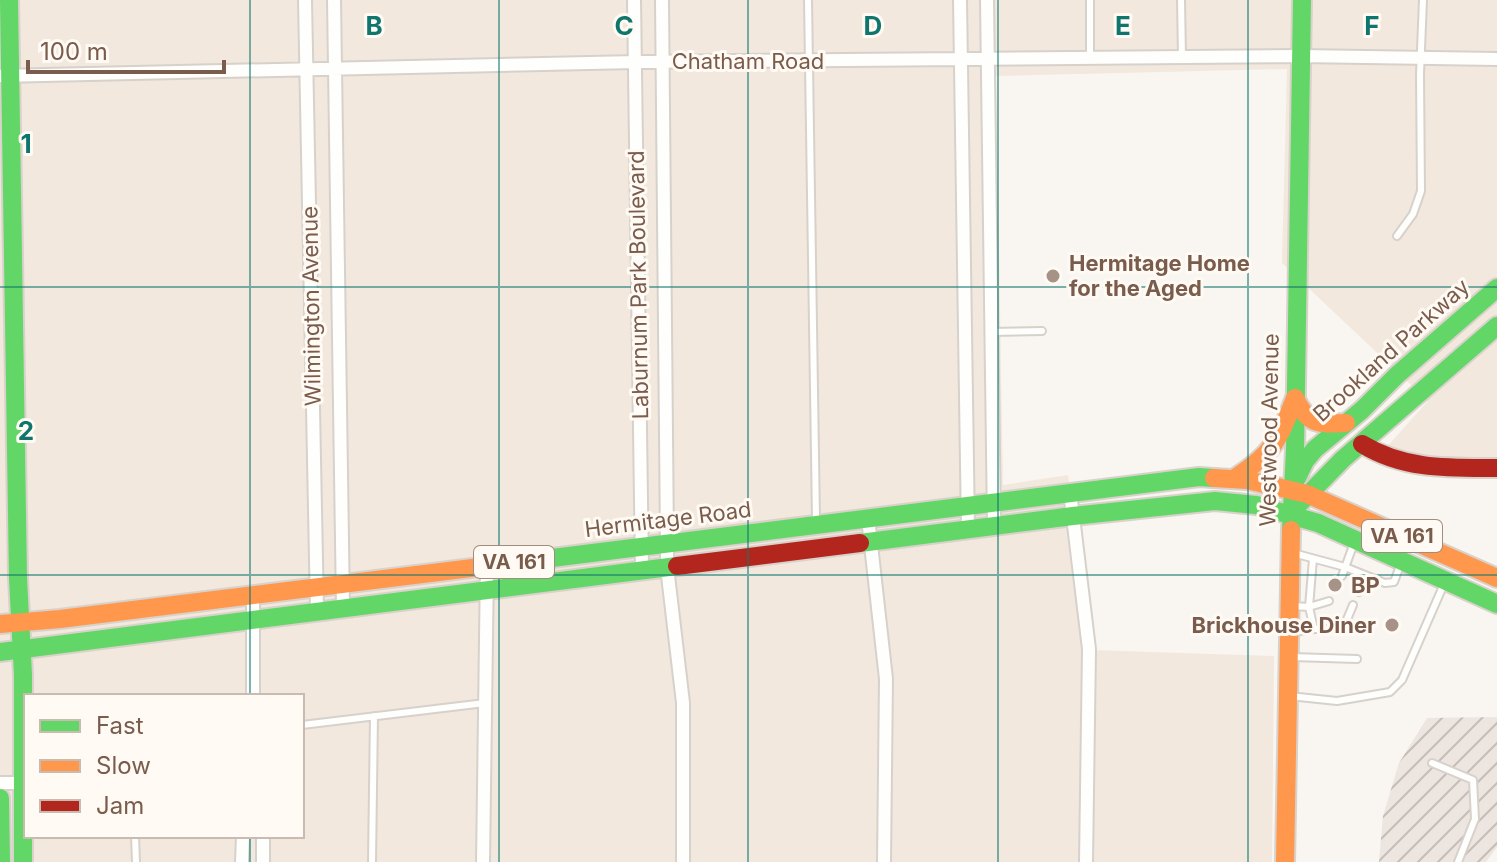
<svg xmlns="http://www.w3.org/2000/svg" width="1497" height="862" viewBox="0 0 1497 862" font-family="Inter,sans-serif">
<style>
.residential{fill:#f2e8de;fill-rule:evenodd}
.industrial{fill:url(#industrial-furrows)}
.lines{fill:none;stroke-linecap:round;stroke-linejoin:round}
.lane-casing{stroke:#d7d1cb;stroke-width:10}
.street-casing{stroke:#d7d1cb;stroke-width:16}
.fast-casing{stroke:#d9d2cb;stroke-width:22}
.slow-casing{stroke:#d9d2cb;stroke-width:22}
.jam-casing{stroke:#d9d2cb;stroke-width:22}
.lane{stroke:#fefefd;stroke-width:6}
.street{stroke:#fefefd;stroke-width:12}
.fast{stroke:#63d668;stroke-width:18}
.slow{stroke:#ff974d;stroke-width:18}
.jam{stroke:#b3261e;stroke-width:18}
.grid{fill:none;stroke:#0f766e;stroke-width:2;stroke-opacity:0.55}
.poi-dot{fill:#a69286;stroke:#fffaf3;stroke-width:3}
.labels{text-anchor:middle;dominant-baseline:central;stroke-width:6;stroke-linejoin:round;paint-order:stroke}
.shield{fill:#fffaf3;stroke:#a28b7f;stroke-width:2}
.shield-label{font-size:20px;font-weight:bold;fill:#7a5c4d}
.street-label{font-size:22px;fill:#7a5c4d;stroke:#fffaf3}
.poi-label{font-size:22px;font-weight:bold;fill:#7a5c4d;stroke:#fffaf3;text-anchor:start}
.grid-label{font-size:26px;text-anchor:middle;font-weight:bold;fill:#0f766e;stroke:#fffaf3;stroke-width:6;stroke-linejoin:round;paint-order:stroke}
</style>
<defs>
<pattern id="industrial-furrows" width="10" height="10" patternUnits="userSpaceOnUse" patternTransform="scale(2)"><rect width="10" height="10" fill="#ede5e0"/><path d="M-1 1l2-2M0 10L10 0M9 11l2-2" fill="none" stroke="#c5bdb8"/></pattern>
</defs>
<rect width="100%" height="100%" fill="#f9f5f0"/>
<path class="residential" d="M0,0H1497V463L1384,450L1428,401L1282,263L1287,69L996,76L1003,485L1068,475L1091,650L1274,656L1272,862H0ZM26,696H302V836H26Z"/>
<path class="industrial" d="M1497,717V847L1486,862H1379L1383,816L1399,763L1427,718Z"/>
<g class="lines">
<g class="lane-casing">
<path id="lane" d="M808,0L816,520
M1090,0V56
M1181,0L1182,57
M1397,236L1413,214L1421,191L1420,74L1423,0
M991,332L1042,331
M1293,553L1345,567L1385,583L1394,582L1401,563
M1342,576L1354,543
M1359,592L1367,576
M1293,606L1309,607L1329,601
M1314,629H1343L1353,605
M1293,632L1314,629L1309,607L1313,559
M1292,657L1357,659
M1289,696L1337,701L1390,692L1402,680L1444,584
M302,725L485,703
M1432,763L1473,780L1475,819L1458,862
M135,836L136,862
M372,862L374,716"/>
</g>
<g class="street-casing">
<path id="street" d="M305,0L317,611
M334,0L343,608
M634,0L642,571
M662,0L667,543V567L683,703V862
M960,0L968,529
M987,0L994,526
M0,76L636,62L1300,56L1497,59
M1070,492L1089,649L1086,862
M868,518L886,679L884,862
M253,696V595
M0,783H22
M263,836V862
M242,862L243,836
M483,862L487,565"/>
</g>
<g class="fast-casing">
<path id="fast" d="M9,0L18,578L23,675V862
M1297,478L1305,461L1315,449L1362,410L1397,375L1497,288
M1300,503L1343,459L1497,326
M1291,530L1295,450L1302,0
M860,543L1073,516L1215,501L1256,505L1318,523L1497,604
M512,563L1199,477L1214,478
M0,652L677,566
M0,798L1,862"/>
</g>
<g class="slow-casing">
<path id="slow" d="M1296,400C1309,426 1320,424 1346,423
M1214,478L1247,480L1307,494L1497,578
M1235,478C1274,453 1279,439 1295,398
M0,624L60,619L512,563
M1285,862L1291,530"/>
</g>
<g class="jam-casing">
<path id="jam" d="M1362,444C1404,470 1450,468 1497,468
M677,566L860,543"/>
</g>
<use href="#lane" class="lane"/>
<use href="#street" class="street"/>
<use href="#fast" class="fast"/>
<use href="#slow" class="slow"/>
<use href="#jam" class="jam"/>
</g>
<path class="grid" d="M250,0V696M499,0V862M748,0V862M998,0V862M1248,0V862M0,287H1497M0,575H1497M250,836V862"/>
<g class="poi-dot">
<circle cx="1053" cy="276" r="8"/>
<circle cx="1335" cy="585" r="8"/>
<circle cx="1392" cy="625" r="8"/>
</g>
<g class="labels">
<g class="shield">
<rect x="1362" y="520" width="80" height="32" rx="6"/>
<rect x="474" y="546" width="80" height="32" rx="6"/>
</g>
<g class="shield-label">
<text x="1402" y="536">VA 161</text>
<text x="514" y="562">VA 161</text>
</g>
<g class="street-label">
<text x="748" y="61">Chatham Road</text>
<text transform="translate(638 285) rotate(-91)">Laburnum Park Boulevard</text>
<text transform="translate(311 306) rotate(-91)">Wilmington Avenue</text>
<text transform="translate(1391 350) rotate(-42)">Brookland Parkway</text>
<text transform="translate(1269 430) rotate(-89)">Westwood Avenue</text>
<text transform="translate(668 519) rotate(-7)">Hermitage Road</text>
</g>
<g class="poi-label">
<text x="1069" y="263">Hermitage Home<tspan x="1069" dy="25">for the Aged</tspan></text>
<text x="1351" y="585">BP</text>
<text x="1376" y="625" text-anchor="end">Brickhouse Diner</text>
</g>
</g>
<g class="grid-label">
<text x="374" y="35">B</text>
<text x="624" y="35">C</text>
<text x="873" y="35">D</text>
<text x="1123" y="35">E</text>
<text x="1372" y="35">F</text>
<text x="26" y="153">1</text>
<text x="26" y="440">2</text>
</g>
<rect x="24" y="694" width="280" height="144" fill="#fffaf3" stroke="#cabbb1" stroke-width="2"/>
<rect x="40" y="720" width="40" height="12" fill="#63d668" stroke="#cabbb1" stroke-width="2"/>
<text x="96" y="734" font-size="24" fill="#7a5c4d">Fast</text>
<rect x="40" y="760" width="40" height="12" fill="#ff974d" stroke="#cabbb1" stroke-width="2"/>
<text x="96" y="774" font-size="24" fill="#7a5c4d">Slow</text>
<rect x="40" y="800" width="40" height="12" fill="#b3261e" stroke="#cabbb1" stroke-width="2"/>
<text x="96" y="814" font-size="24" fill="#7a5c4d">Jam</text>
<path d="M28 60v12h196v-12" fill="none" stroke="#7a5c4d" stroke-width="4"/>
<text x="40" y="60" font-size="24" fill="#7a5c4d" stroke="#fffaf3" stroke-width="6" paint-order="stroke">100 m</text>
</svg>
